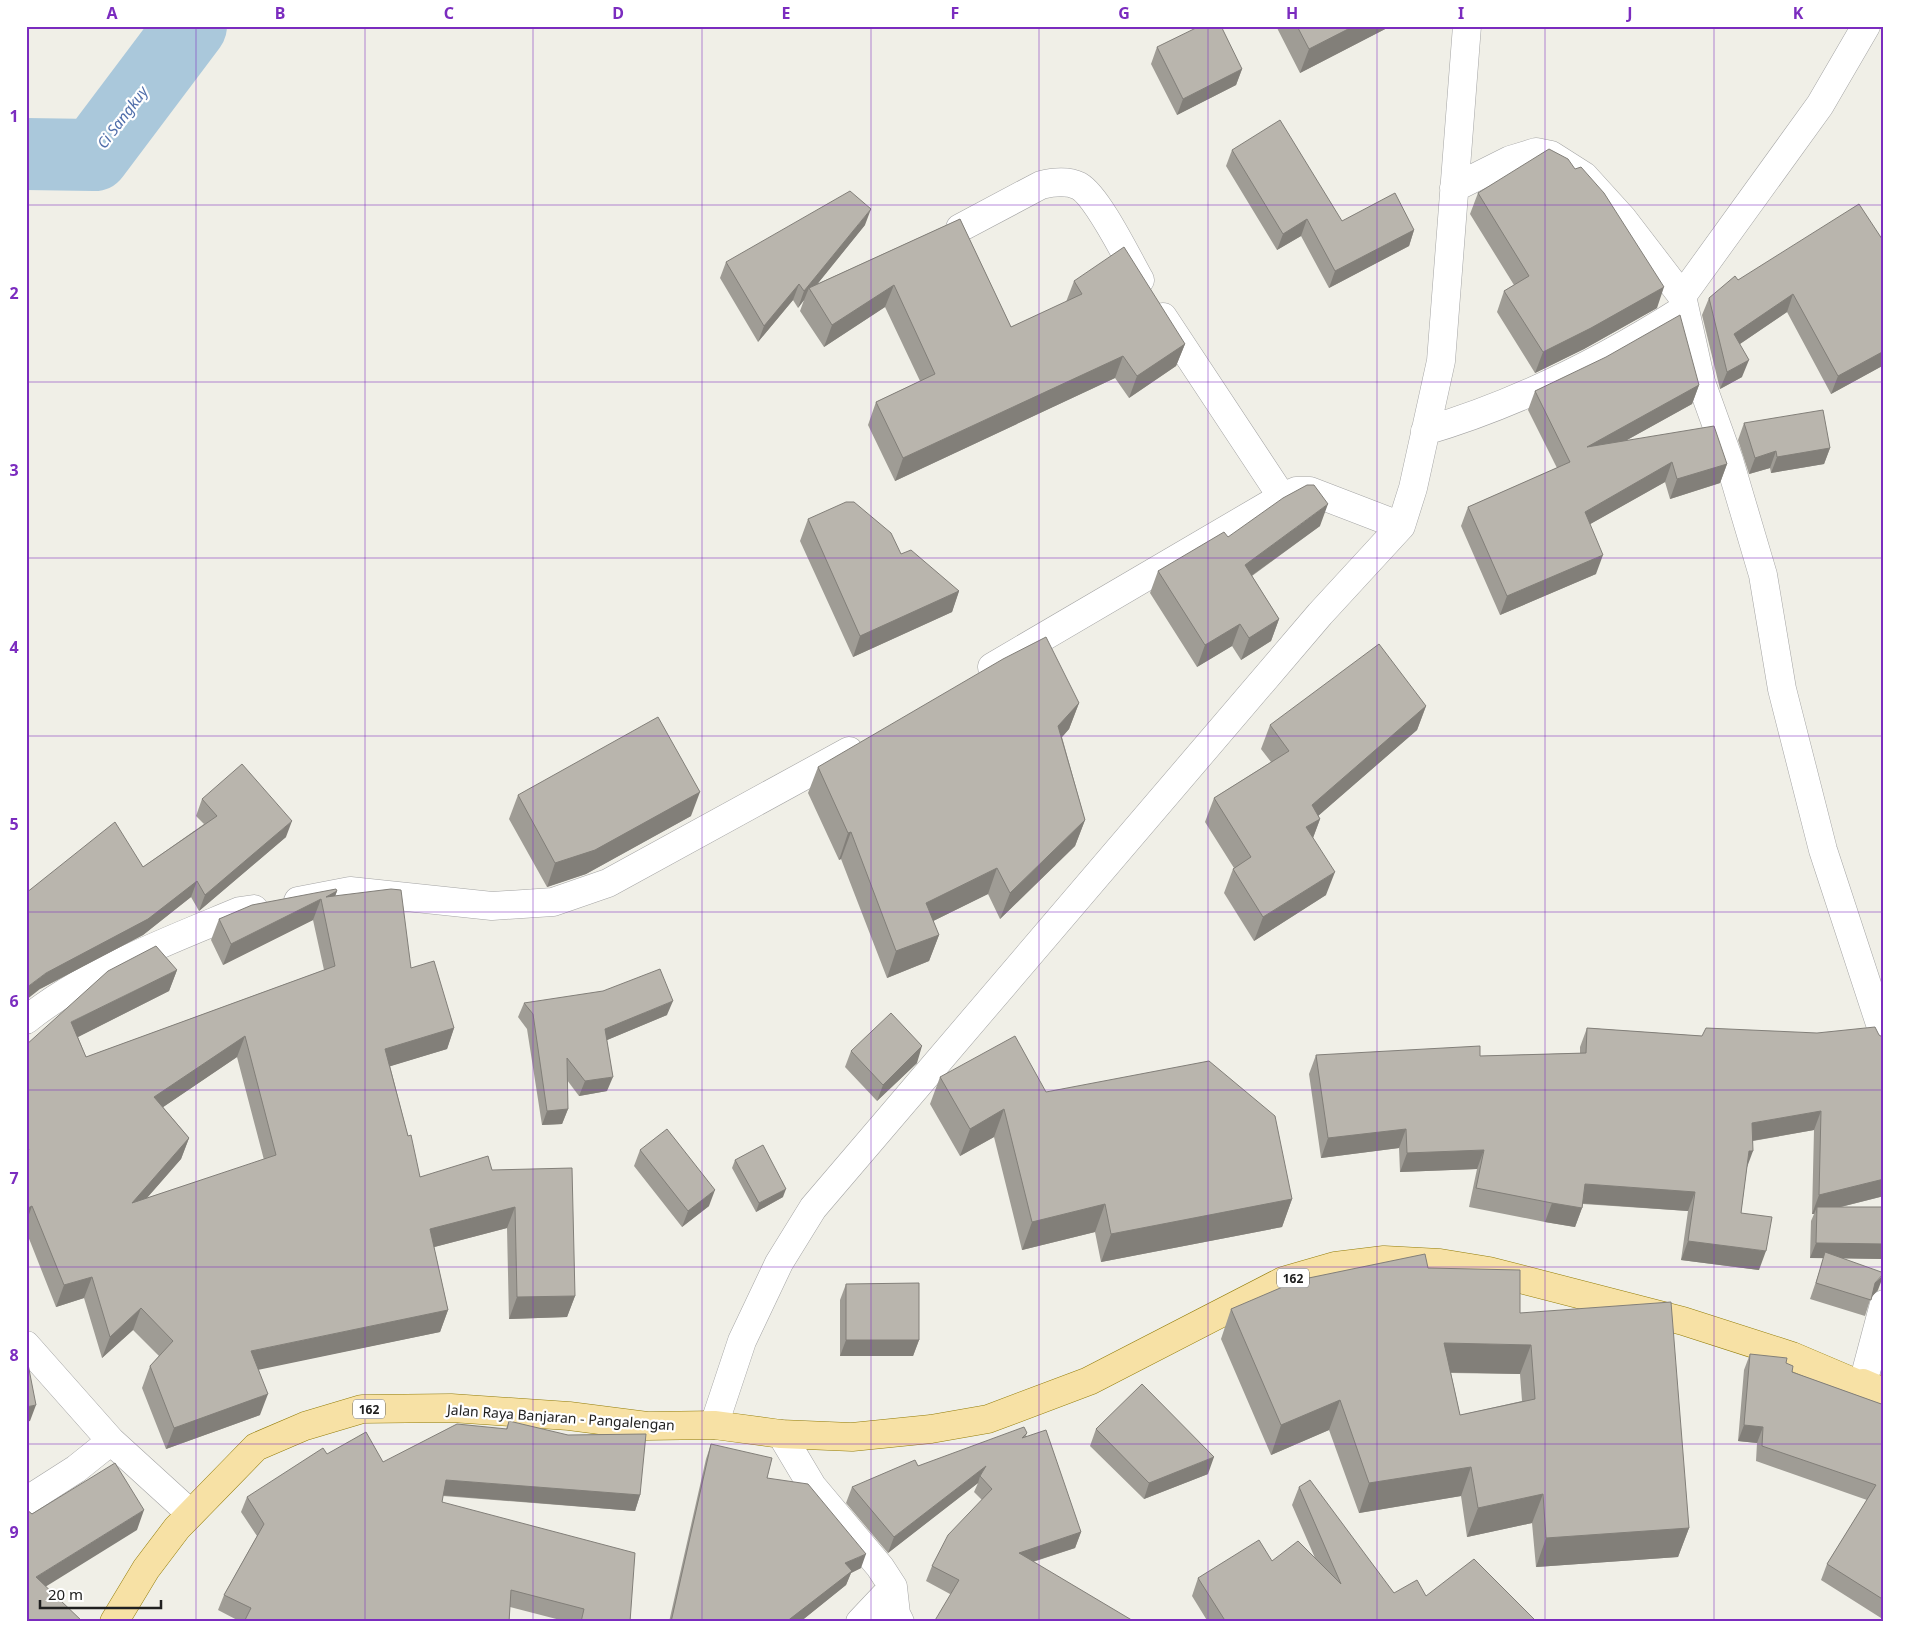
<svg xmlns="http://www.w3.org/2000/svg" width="1910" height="1648" viewBox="0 0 1910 1648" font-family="'Noto Sans',sans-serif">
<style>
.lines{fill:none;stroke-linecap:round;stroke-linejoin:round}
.river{stroke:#aac8db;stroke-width:72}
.street-casing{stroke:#a4a4a4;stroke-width:29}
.primary-casing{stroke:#937d09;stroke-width:29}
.street{stroke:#fff;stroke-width:28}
.primary{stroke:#f7e1a5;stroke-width:28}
.wall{fill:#9f9c95;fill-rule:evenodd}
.shaded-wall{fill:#827f79}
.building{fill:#b9b5ad;stroke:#827f79;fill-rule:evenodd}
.grid{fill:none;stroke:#7b2cbf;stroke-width:1;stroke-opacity:0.55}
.labels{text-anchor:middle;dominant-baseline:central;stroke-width:4.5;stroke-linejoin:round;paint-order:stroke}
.shield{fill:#fff;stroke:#636363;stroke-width:1}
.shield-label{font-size:12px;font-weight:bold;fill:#202020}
.street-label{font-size:14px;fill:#202020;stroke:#fff}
.water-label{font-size:15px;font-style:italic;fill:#516fab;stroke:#fff}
.neatline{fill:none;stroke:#7b2cbf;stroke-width:2}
.grid-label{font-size:16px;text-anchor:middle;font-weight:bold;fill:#7b2cbf}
</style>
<rect width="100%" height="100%" fill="#f0efe7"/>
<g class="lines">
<path class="river" d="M26,154L94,155L191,26"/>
<g class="street-casing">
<path id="street" d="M1454,188L1510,160L1536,152L1551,155L1584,176L1623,219L1682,296L1701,382L1729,460L1763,575L1782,689L1823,850L1881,1027L1884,1044
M960,228L1041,185C1053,182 1067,180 1079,186C1098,197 1128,259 1140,280
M1682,296L1820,105L1866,26
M1163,317L1282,497L1296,491H1310L1401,526
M1425,431C1517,404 1604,360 1684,309
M992,667L1282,497
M298,901L350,891L492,906L553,902L608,883L849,751
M26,1020C87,971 168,941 240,911L254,909
M26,1345L111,1441L190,1513
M1863,1383L1884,1304
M714,1425L742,1341L779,1263L813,1208L1320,614L1401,526L1413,488L1441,361L1467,26
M781,1434L812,1486L880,1567L893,1587L896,1614L900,1622
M26,1501L76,1469L111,1441
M860,1622L893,1587"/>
</g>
<g class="primary-casing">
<path id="primary" d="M114,1622L146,1569L177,1528L256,1447L305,1426L362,1409L451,1408L569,1416L647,1426L714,1425L781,1434L852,1437L931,1429L988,1419L1089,1381L1283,1281L1335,1266L1384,1260L1440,1263L1489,1271L1683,1321L1792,1356L1858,1384L1863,1383L1884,1392"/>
</g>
<use href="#street" class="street"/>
<use href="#primary" class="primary"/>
</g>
<path class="wall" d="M1276,26H1391L1300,73Z
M1157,47L1242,69L1236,85L1177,115L1151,64Z
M1232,150L1342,221L1414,230L1409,246L1329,288L1301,236L1277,250L1226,166Z
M1478,193L1657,308L1584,349L1535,373L1497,312L1504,291L1514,285L1470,214Z
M960,219L1011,327L1066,302L1074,281L1185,344L1176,366L1129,398L1115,378L895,481L868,425L876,402L920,381L885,307L824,347L800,311L804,300L798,308L793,300L758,342L720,278L726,262L865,225L817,284Z
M1884,242V365L1831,394L1787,312L1740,344L1742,377L1720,389L1702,315L1709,298L1738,280Z
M1699,385L1692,404L1627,440L1727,464L1720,483L1670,499L1665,482L1590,524L1596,574L1500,615L1461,526L1468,507L1557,468L1528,410L1535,391Z
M1744,423L1830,448L1824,464L1771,473L1770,468L1749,474L1738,440Z
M808,519L901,554L959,591L952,612L853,657L800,541Z
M1320,526L1252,576L1279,619L1271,641L1241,660L1232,646L1197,667L1150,593L1158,571L1228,537Z
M1079,703L1069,729L1062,737L1085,820L1075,846L1000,919L988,894L933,921L939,935L929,961L887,978L841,859L839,860L808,793L818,767Z
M1426,706L1417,730L1318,816L1320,819L1313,838L1326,895L1254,941L1224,893L1233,869L1234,868L1205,822L1214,798L1271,762L1261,749L1270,725Z
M518,795L691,816L586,874L547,887L509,819Z
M202,799L286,837L199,911L191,897L143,935L40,989L143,867L204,824L196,816Z
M337,891L335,896L411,968L454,1028L447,1049L390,1066L408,1136L420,1177L492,1170L575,1296L567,1317L509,1319L507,1228L434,1247L448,1310L440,1332L258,1369L260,1415L166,1449L142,1388L150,1366L159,1356L133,1330L102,1358L84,1298L56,1307L26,1231V1045L177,970L169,991L78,1037L86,1057L324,970L313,920L223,965L211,940L219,919ZM237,1057L264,1160L147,1198L181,1159L189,1138L163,1107Z
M1884,968V985L1881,976Z
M524,1003L667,1015L607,1040V1091L579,1096L567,1080L568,1109L562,1124L542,1125L527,1029L518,1017Z
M1587,1028L1702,1036L1817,1033L1879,1035L1884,1038V1196L1841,1207H1884V1259L1841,1258L1878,1290L1871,1297L1865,1316L1810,1299L1824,1258H1810L1811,1221L1814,1214H1812L1814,1130L1753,1141L1747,1166L1741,1213L1759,1270L1681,1260L1688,1211L1583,1204L1582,1208L1575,1227L1545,1222L1469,1207L1477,1169L1400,1172L1399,1148L1321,1158L1309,1074L1316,1055L1480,1056L1580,1053V1047Z
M851,1051L917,1063L877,1101L845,1067Z
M940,1077L1046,1092L1292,1199L1282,1227L1101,1262L1095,1232L1022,1250L994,1137L960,1156L930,1104Z
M640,1150L709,1206L682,1227L634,1166Z
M735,1160L783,1197L756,1212L732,1168Z
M1428,1268L1520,1313L1689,1528L1678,1557L1536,1567L1532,1523L1467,1537L1461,1496L1359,1513L1329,1430L1271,1455L1221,1339L1231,1309ZM1451,1373L1520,1374L1522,1401L1460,1415Z
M846,1284L919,1340L913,1356H840V1300Z
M1750,1354L1786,1363L1792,1372L1884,1405V1614L1881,1618L1821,1580L1827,1564L1867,1500L1756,1461L1757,1443L1738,1441L1744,1370Z
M509,1421L640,1495L635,1511L443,1496L442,1502L630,1622H568L510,1607L509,1622H241L218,1610L224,1595L257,1536L241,1512L247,1497L327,1454L383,1462L506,1429Z
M1096,1429L1208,1474L1144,1499L1090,1446Z
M1027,1433L1026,1436L1081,1532L1075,1548L1033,1562L950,1594L926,1581L932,1566L982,1500L974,1492L978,1483L888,1553L846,1503L852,1487L918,1466Z
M711,1444L767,1478L861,1568L851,1573L846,1585L800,1622H669L706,1459Z
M1299,1487L1394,1593L1426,1596L1537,1622H1208L1192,1596L1198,1578L1272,1561L1315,1558L1292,1505Z"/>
<path class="shaded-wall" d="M1354,26H1391L1300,73L1309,49Z
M1242,69L1236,85L1177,115L1183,99Z
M871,209L865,225L811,292L809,288L804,300L798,308L804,291Z
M1307,219L1301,236L1277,250L1283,234Z
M1414,230L1409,246L1329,288L1335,271Z
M799,284L793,300L758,342L764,326Z
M894,285L885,307L824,347L832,325Z
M1664,287L1657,308L1584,349L1535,373L1543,352Z
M1793,294L1787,312L1728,352L1734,334Z
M1185,344L1176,366L1129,398L1137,376Z
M1884,351V365L1831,394L1838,376Z
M1123,356L1115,378L895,481L903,458Z
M1749,360L1742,377L1720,389L1727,372Z
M1699,385L1692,404L1580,466L1587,447Z
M1830,448L1824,464L1771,473L1777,457Z
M1776,451L1770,468L1749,474L1755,458Z
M1672,462L1665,482L1578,531L1585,512Z
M1727,464L1720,483L1670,499L1677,479Z
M1328,504L1320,526L1237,586L1245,565Z
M1603,555L1596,574L1500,615L1507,596Z
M959,591L952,612L853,657L860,636Z
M1279,619L1271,641L1241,660L1249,638Z
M1240,624L1232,646L1197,667L1205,645Z
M1079,703L1069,729L1049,752L1058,726Z
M1426,706L1417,730L1303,829L1312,805Z
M700,792L691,816L586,874L547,887L555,863Z
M1320,819L1311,843L1306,827Z
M1085,820L1075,846L1000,919L1010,893Z
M292,821L286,837L199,911L205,895Z
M851,832L841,859L839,860L848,833Z
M997,868L988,894L917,929L926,903Z
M1335,872L1326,895L1254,941L1263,917Z
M197,881L191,897L143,935L40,989L26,1000V988L46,973Z
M337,891L329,913L326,897Z
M321,899L313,920L223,965L231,944Z
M939,935L929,961L887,978L896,951Z
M177,970L169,991L64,1044L71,1022Z
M673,1001L667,1015L600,1043L605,1029Z
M454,1028L447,1049L378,1070L385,1049Z
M245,1036L237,1057L147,1118L154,1097Z
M922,1046L917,1063L877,1101L883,1085Z
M613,1077L607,1091L579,1096L585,1081Z
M568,1109L562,1124L542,1125L547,1111Z
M1004,1109L994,1137L960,1156L970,1129Z
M1821,1111L1814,1130L1745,1142L1752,1123Z
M1406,1129L1399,1148L1321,1158L1328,1138Z
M189,1138L181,1159L124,1224L132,1203Z
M1484,1150L1477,1169L1400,1172L1407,1153Z
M1749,1151H1753L1746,1170Z
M1884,1179V1196L1816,1213L1817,1207L1814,1214H1812L1819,1195Z
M1585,1184L1695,1192L1688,1211L1578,1203Z
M786,1189L783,1197L756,1212L759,1203Z
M715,1190L709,1206L682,1227L688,1211Z
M1292,1199L1282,1227L1101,1262L1111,1234Z
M1552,1203L1582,1208L1575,1227L1545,1222Z
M1105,1204L1095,1232L1022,1250L1032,1222Z
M32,1206L26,1223V1214L28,1208Z
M515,1207L507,1228L423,1250L430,1229Z
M1688,1241L1766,1251L1759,1270L1681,1260Z
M1816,1243L1884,1244V1259L1810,1258Z
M1884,1274L1878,1290L1869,1300L1875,1283Z
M92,1277L84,1298L56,1307L64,1285Z
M575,1296L567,1317L509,1319L517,1297Z
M141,1308L133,1330L102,1358L110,1337Z
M448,1310L440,1332L243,1373L251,1351Z
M846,1340H919L913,1356H840Z
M1444,1343L1531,1345L1520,1374L1434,1372Z
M268,1394L260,1415L166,1449L174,1428Z
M1340,1400L1329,1430L1271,1455L1281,1425Z
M36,1405L30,1421L26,1422V1407Z
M1744,1425L1763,1427L1757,1443L1738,1441Z
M1214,1457L1208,1474L1144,1499L1149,1483Z
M986,1466L980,1476L978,1483L888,1553L894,1537Z
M1471,1467L1461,1496L1359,1513L1369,1483Z
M446,1480L640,1495L635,1511L440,1495Z
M1543,1494L1532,1523L1467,1537L1478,1508Z
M144,1510L137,1530L29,1597L36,1577Z
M1689,1528L1678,1557L1536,1567L1546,1538Z
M1081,1532L1075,1548L1013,1568L1019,1553Z
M866,1554L861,1568L851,1573L846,1585L800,1622H786L845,1563Z"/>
<path class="building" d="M1200,26H1221L1242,69L1183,99L1157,47Z
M1297,26H1354L1309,49Z
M1280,120L1342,221L1395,193L1414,230L1335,271L1307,219L1283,234L1232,150Z
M1549,149L1568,159L1575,169L1581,167L1604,193L1664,287L1591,328L1543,352L1504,291L1529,276L1478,193Z
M850,191L871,209L804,291L799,284L764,326L726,262Z
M1859,204L1884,242V351L1838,376L1793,294L1734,334L1749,360L1727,372L1709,298L1735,276L1738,280Z
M960,219L1011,327L1082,294L1074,281L1124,247L1185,344L1137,376L1123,356L903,458L876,402L935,374L894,285L832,325L809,288Z
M1680,315L1699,385L1587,447L1714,426L1727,464L1677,479L1672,462L1585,512L1603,555L1507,596L1468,507L1570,462L1535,391L1606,357Z
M1823,410L1830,448L1777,457L1776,451L1755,458L1744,423Z
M1307,485H1314L1328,504L1245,565L1279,619L1249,638L1240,624L1205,645L1158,571L1224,532L1228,537L1283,498Z
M846,502H854L891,533L901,554L911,550L959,591L860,636L808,519Z
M1046,637L1079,703L1058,726L1085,820L1010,893L997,868L926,903L939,935L896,951L851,832L848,833L818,767L1003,659Z
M1379,644L1426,706L1312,805L1320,819L1306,827L1335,872L1263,917L1233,869L1251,857L1214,798L1289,751L1270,725Z
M658,717L700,792L595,850L555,863L518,795Z
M242,764L292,821L205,895L197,881L148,919L46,973L26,988V893L115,822L143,867L217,816L202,799Z
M336,889L337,891L326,897L391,889L401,890L411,968L434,961L454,1028L385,1049L408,1136L411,1135L420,1177L488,1156L492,1170L572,1168L575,1296L517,1297L515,1207L430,1229L448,1310L251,1351L268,1394L174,1428L150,1366L173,1341L141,1308L110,1337L92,1277L64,1285L32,1206L28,1208L26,1204V1151L29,1150L26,1144V1045L108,971L156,946L177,970L71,1022L86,1057L335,966L321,899L231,944L219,919L252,905ZM245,1036L276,1155L132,1203L189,1138L154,1097Z
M660,969L673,1001L605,1029L613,1077L585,1081L567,1058L568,1109L547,1111L533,1014L524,1003L603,991Z
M891,1013L922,1046L883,1085L851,1051Z
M1875,1027L1879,1035L1884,1038V1179L1819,1195L1821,1111L1752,1123L1753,1151H1749L1741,1213L1772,1217L1766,1251L1688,1241L1695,1192L1585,1184L1582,1208L1552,1203L1476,1188L1484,1150L1407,1153L1406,1129L1328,1138L1316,1055L1480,1046V1056L1586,1053L1587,1028L1702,1036L1706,1028L1817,1033Z
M1015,1036L1046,1092L1209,1061L1275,1116L1292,1199L1111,1234L1105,1204L1032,1222L1004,1109L970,1129L940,1077Z
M667,1129L715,1190L688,1211L640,1150Z
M763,1145L786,1189L759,1203L735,1160Z
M1817,1207H1884V1244L1816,1243Z
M1825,1252L1884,1273L1875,1283L1871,1300L1816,1283Z
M1425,1254L1428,1268L1520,1270V1313L1671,1302L1689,1528L1546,1538L1543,1494L1478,1508L1471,1467L1369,1483L1340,1400L1281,1425L1231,1309L1299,1280ZM1444,1343L1531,1345L1535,1399L1460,1415Z
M919,1283V1340H846V1284Z
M26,1354L36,1405L26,1407Z
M1750,1354L1787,1358L1786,1363L1793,1366L1792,1372L1884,1405V1600L1827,1564L1876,1485L1762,1446L1763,1427L1744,1425Z
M1142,1384L1214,1457L1149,1483L1096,1429Z
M509,1421L568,1435L646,1434L640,1495L446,1480L442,1502L635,1553L630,1622H581L584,1609L511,1590L509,1622H244L251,1608L224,1595L264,1524L247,1497L323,1448L327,1454L366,1432L383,1462L457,1424L507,1429Z
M1024,1427L1027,1433L1022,1438L1046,1430L1081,1532L1019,1553L1135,1622H934L959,1580L932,1566L948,1535L992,1489L980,1476L986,1466L894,1537L852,1487L915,1460L918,1466Z
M711,1444L772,1458L767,1478L808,1484L866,1554L845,1563L852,1571L786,1622H671Z
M115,1463L144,1510L36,1577L83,1622H26V1509L32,1514Z
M1310,1480L1394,1593L1417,1580L1426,1596L1474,1559L1537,1622H1226L1198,1578L1259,1540L1272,1561L1298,1541L1341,1584L1299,1487Z"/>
<path class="grid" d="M196,26V1622M365,26V1622M533,26V1622M702,26V1622M871,26V1622M1039,26V1622M1208,26V1622M1377,26V1622M1545,26V1622M1714,26V1622M26,205H1884M26,382H1884M26,558H1884M26,736H1884M26,912H1884M26,1090H1884M26,1267H1884M26,1444H1884"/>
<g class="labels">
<g class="shield">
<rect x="1277" y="1268.5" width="32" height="19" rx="4"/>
<rect x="353" y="1399.5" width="32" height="19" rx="4"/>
</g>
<g class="shield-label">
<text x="1293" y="1278">162</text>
<text x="369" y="1409">162</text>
</g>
<g class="street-label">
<text transform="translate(561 1417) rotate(4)">Jalan Raya Banjaran - Pangalengan</text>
</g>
<g class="water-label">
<text transform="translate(122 117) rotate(-53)">Ci Sangkuy</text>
</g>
</g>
<rect width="1910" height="1648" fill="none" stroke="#ffffff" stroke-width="55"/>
<path d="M40 1600v8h121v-8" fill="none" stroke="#202020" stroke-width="2.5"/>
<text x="48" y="1600" font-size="15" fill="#202020" stroke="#ffffff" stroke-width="4" paint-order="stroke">20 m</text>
<rect x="28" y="28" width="1854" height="1592" class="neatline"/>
<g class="grid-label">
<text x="112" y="19">A</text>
<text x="280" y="19">B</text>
<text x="449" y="19">C</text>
<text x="618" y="19">D</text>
<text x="786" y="19">E</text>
<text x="955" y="19">F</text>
<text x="1124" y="19">G</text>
<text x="1292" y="19">H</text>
<text x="1461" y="19">I</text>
<text x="1630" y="19">J</text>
<text x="1798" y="19">K</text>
<text x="14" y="122">1</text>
<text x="14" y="299">2</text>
<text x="14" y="476">3</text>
<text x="14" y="653">4</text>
<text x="14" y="830">5</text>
<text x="14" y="1007">6</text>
<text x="14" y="1184">7</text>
<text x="14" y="1361">8</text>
<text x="14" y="1538">9</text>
</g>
</svg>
